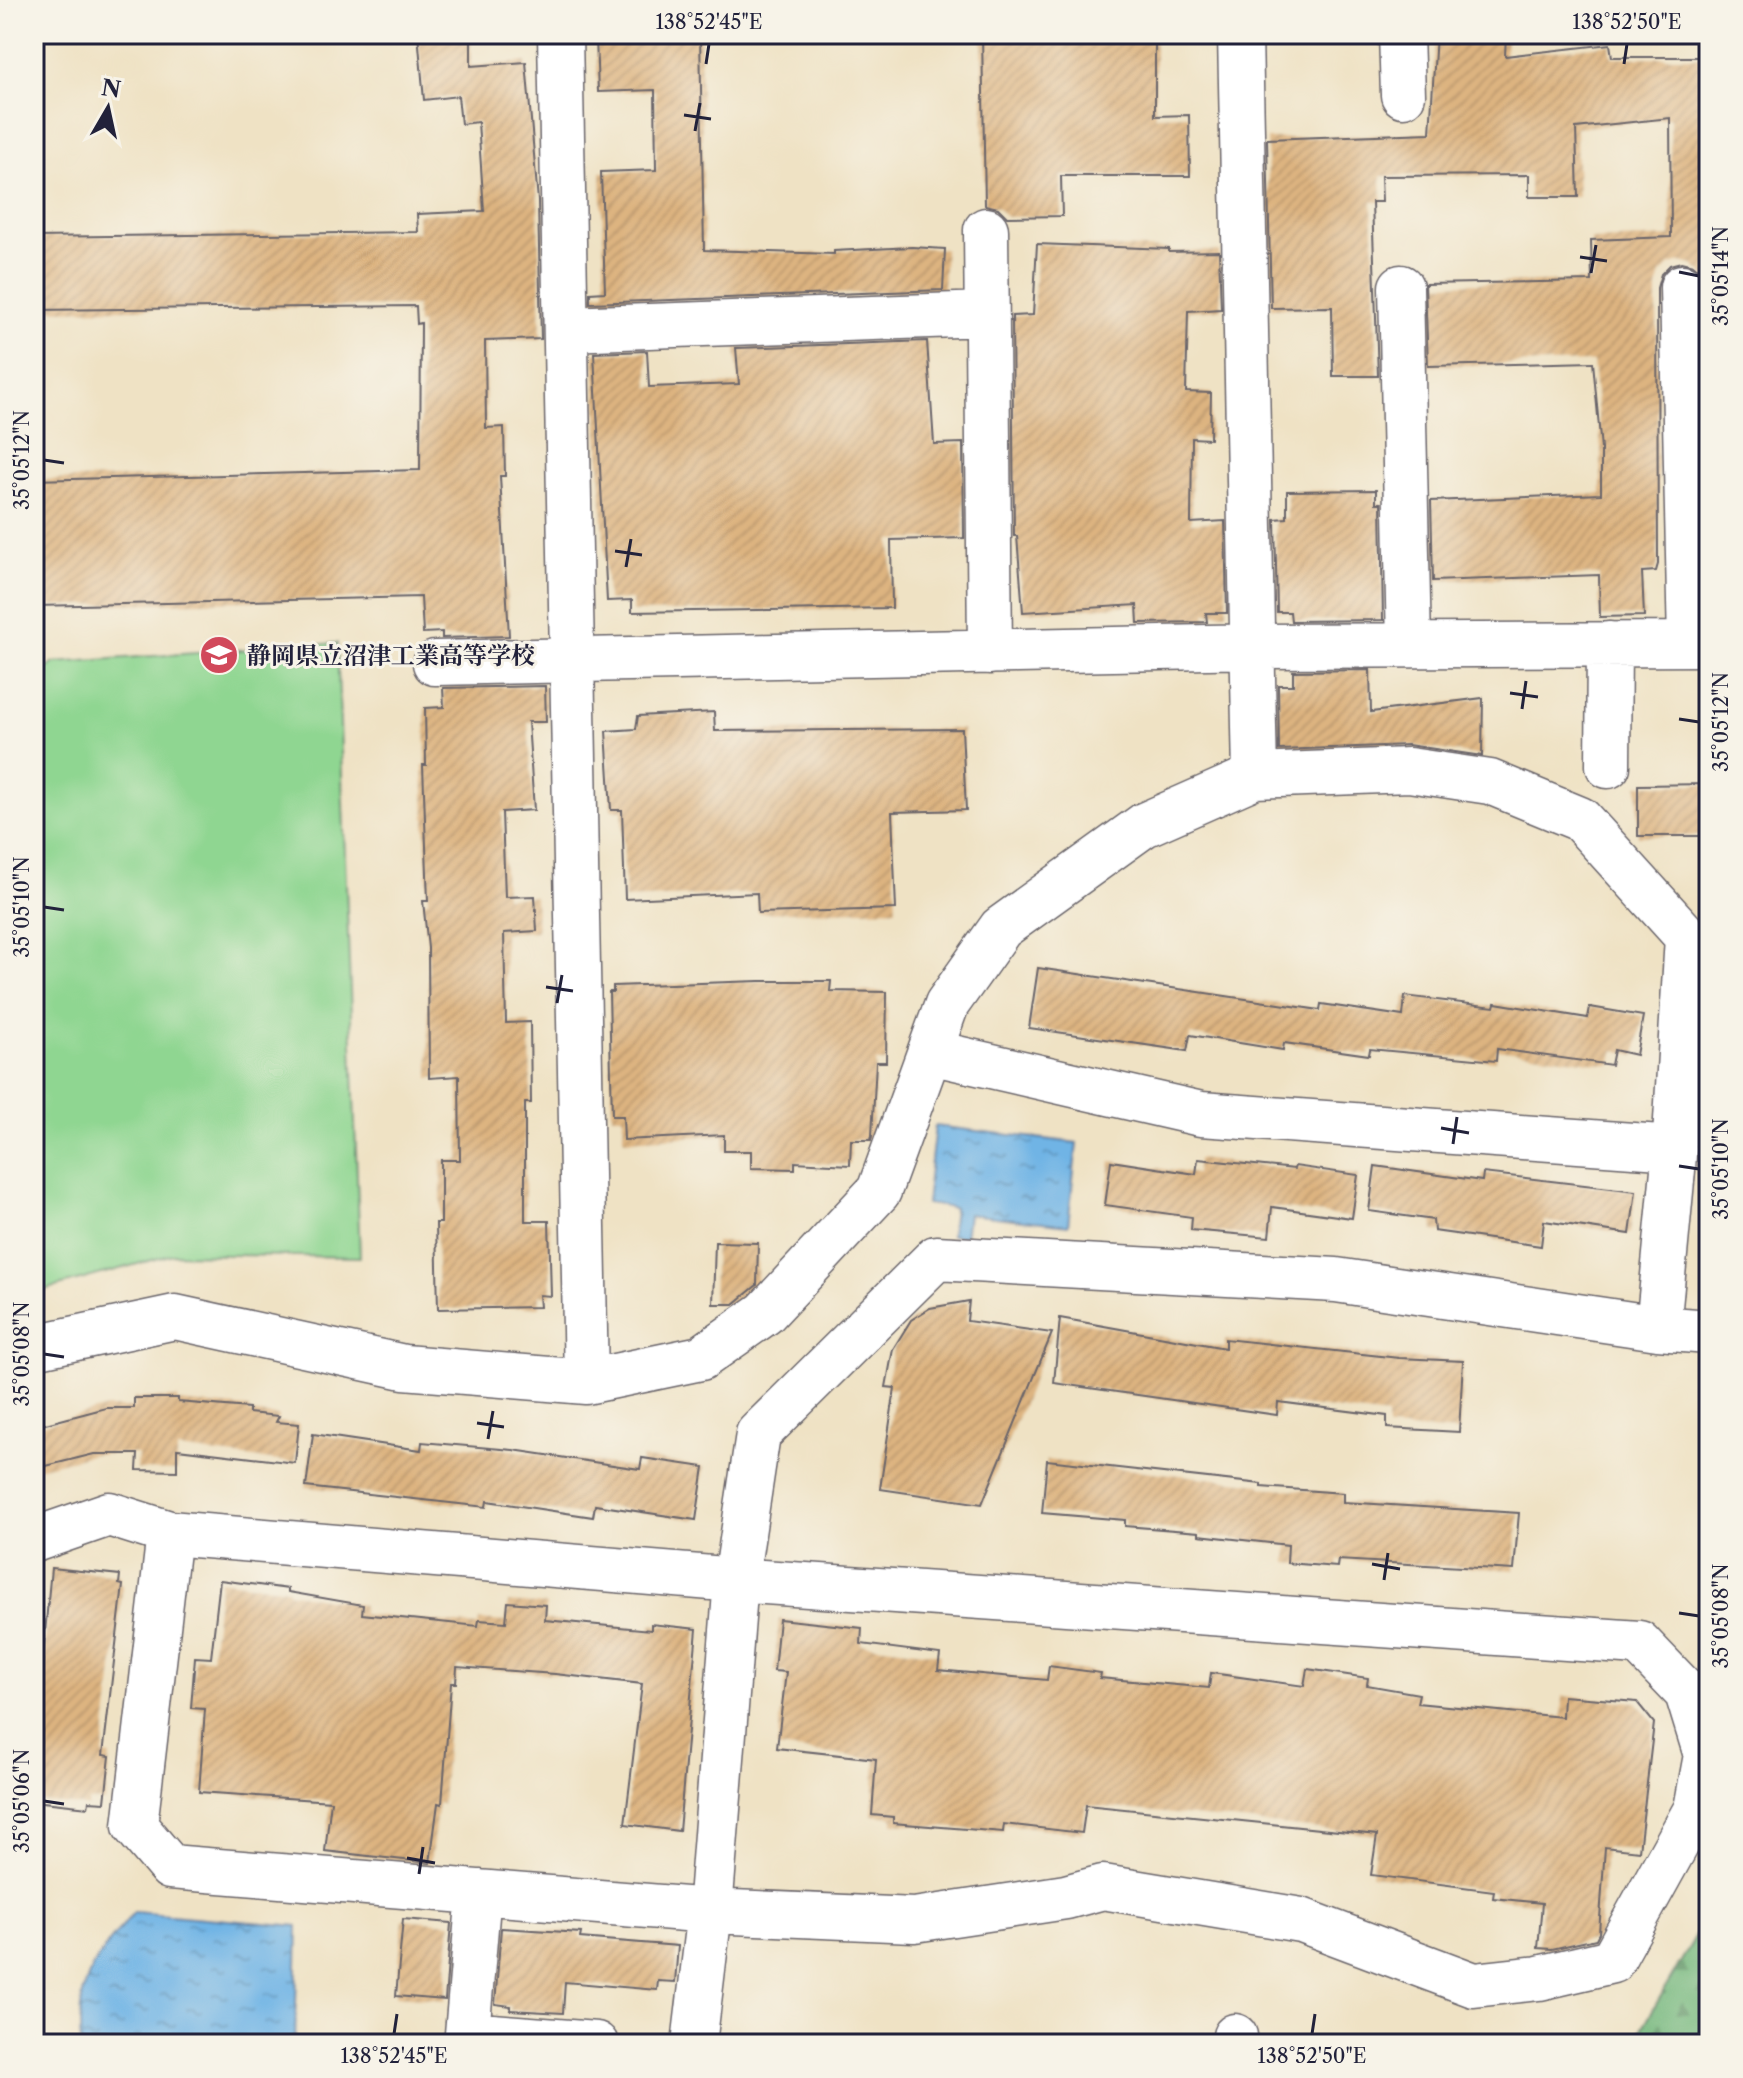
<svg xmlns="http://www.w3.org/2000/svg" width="1743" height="2078" viewBox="0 0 1743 2078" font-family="'Libre Caslon Text','Noto Serif JP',serif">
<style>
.grass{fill:#8fd691;stroke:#587c66;stroke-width:2}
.forest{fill:url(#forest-firs);stroke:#4a6c5b;stroke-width:2}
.water{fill:url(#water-ripples);stroke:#486b90;stroke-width:2}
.building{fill:url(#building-hatch)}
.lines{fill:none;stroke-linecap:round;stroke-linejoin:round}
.minor-casing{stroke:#6a656b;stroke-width:47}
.minor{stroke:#fff;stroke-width:44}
.ticks{fill:none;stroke:#22223b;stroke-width:3}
.labels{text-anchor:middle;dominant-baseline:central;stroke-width:6;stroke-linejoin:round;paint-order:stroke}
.poi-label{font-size:24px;font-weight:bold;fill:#22223b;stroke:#f7f3e8;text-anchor:start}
.neatline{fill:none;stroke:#22223b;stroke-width:3}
.ticks-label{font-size:20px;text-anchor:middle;fill:#22223b}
</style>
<defs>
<pattern id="forest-firs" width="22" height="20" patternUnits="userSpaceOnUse" patternTransform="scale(2)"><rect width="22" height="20" fill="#73b77b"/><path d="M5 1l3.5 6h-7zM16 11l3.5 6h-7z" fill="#5e9466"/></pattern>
<pattern id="water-ripples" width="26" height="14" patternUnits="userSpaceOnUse" patternTransform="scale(2)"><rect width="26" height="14" fill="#6fb4e5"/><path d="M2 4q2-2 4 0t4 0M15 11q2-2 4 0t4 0" fill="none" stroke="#5b92bb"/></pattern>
<pattern id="building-hatch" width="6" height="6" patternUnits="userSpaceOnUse" patternTransform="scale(2)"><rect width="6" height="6" fill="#ddb480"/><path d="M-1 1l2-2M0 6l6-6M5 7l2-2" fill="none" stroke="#bd9a70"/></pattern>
</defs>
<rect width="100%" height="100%" fill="#f7f3e8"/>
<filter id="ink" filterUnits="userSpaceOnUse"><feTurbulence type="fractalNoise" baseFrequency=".0125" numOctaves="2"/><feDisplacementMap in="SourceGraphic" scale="16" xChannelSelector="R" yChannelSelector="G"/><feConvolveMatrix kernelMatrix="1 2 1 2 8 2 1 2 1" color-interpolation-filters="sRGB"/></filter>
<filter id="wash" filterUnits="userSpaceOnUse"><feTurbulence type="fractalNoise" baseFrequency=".006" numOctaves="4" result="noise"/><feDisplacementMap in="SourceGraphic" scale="32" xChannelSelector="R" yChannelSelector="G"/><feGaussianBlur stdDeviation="1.8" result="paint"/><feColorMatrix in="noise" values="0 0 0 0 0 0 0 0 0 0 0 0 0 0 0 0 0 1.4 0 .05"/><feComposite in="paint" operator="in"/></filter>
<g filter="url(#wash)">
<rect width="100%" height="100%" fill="#efe2c4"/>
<path class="grass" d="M337,643L360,1257L173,1254L34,1293V679L54,663Z"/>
<path class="forest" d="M1709,1913V2044H1633Z"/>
<path class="water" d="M935,1126L1077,1143L1068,1225L968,1214L965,1237L951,1235L954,1208L926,1204Z
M134,1912L298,1926L295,2044H81C75,1979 95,1959 134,1912Z"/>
<g id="blocks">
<path class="building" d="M418,34H471V66L526,62L538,201L541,339L485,341L486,428L504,427L505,476H500L509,636L442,638V632L423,633L421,597L36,606L34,480L420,470L421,323L417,324L416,306L34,310V237L418,232L417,214L484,211L478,122L461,124L458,96L424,100Z
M700,34L704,250L834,254V251L912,247L945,249L943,290L590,303V293L605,292L601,172L656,170L655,90L598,92L596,37Z
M982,34H1155V116L1189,115L1190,176H1061L1062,216L1007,217L998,208L985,205Z
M1436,34H1506L1505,56L1610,44L1612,57H1709V376L1704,275L1693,265L1681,262L1670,265L1661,274L1657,288L1658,564L1656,571L1642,572L1644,616L1600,617L1599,575L1433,581L1431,501L1601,494V449L1593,362L1428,366L1425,284L1592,281L1591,240L1671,237L1670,118L1576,128L1578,197H1529V175L1381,176L1382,202H1372L1378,376H1333L1332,307L1271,308L1267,139L1430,133Z
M1037,244L1169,249V252L1219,251L1221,309L1188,311L1186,392L1211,393L1210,439L1192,438L1191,523L1225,521L1227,613H1206L1207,622L1138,623L1137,605L1023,612L1017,536H1014L1012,316L1033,315Z
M927,341L934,444L963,443L964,538L891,540L892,608L632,612V600L607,601L594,353L647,351L649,387L739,384L736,348Z
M1376,490V503H1381L1383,620L1291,621L1290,612H1277L1275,519L1287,518V491Z
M1370,670L1371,712L1483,698L1482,756L1408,745L1279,750L1278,685H1293V671Z
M545,686L546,722H528L534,810L502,812L505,897L535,896L537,931L504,933L506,1023L530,1022L531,1103H525V1221H549L551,1296L539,1295L540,1307L438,1309L436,1223H441V1160H460L459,1076L429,1078L428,948L423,901H428L423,765H426L425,708L444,707L443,688Z
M714,712L715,731L962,729L966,810L892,812L896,909L758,913L757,893L625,899L622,810H611L606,731L636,729L638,716Z
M1709,784V836H1638V785Z
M1038,968L1320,1010L1321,1004L1403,1016L1405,996L1494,1007L1495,1003L1588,1018L1590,1007L1643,1016L1636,1055L1614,1050L1611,1065L1497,1049L1496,1061L1370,1049L1369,1055L1284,1043L1283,1050L1190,1035L1187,1051L1029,1028Z
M760,981H831L830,991L887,992L886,1062H876L872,1136L871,1140H851L850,1165L795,1162V1169L751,1168V1151H724V1135L624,1140L623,1116H612L609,992H613V986Z
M1198,1159L1294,1169L1295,1166L1358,1175L1352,1218L1272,1207L1269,1237L1191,1230L1192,1217L1105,1205L1111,1161L1196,1174Z
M1375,1166L1482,1181L1483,1173L1636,1191L1630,1234L1544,1221L1541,1246L1434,1231L1433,1220L1369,1211Z
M715,1242L758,1243L757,1285L734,1304H713Z
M969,1301L967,1321L1052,1333L982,1504L880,1489L895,1388L886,1387L893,1349L911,1320L930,1308Z
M1060,1318L1225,1348V1339L1399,1358L1463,1361L1459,1432L1387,1428V1416L1278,1402L1277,1415L1054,1383Z
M134,1398H178V1402L249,1408V1413L279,1416L276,1422L299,1424L295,1463L177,1449V1471L137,1470L138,1454H94L34,1469V1427L106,1408H134Z
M313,1434L421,1450L422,1442L513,1450L640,1469L642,1458L704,1467L696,1520L595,1505L593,1517L487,1501L486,1507L306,1487Z
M1047,1460L1261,1484V1487L1343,1493V1502L1519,1513L1514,1570L1338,1560L1337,1567L1287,1563L1288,1545L1199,1535V1532L1125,1526V1520L1042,1513Z
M51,1568L120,1575L119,1584L123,1585L103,1755L110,1756L105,1802L89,1801L88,1807L34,1801L44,1710H38Z
M220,1580L288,1589V1592L363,1605L362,1614L478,1626L479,1620L506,1622L508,1602L546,1605L545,1620L651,1630V1624L697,1629L679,1831L625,1824L642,1684L555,1674L457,1667L456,1683H451L442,1804L438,1803L430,1863L325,1851L331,1801L199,1792L205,1709L191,1708L195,1657L211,1658Z
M779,1619L862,1628L861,1644L940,1654L938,1670L1047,1680L1049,1666L1101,1673L1100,1678L1209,1688L1211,1673L1304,1686L1307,1669L1368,1678L1367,1685L1419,1694L1417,1703L1562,1717L1563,1696L1637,1702L1654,1723L1639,1851L1605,1847L1599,1933L1596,1939L1552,1949L1538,1948L1542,1903L1493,1898L1494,1891L1371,1875L1377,1835L1086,1805L1082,1833L1004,1824L1003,1832L893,1823V1817L872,1815L876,1759L777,1748L786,1672L774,1671Z
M403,1919L451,1923L445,2000L396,1996Z
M501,1928L581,1933L580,1938L678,1946L675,1982L658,1981L657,1990L565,1982L563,2013L510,2010L511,2006L495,2004Z"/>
</g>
</g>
<g filter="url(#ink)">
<use href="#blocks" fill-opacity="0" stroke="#6a656b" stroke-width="2"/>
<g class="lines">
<g class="minor-casing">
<path id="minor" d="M560,34L586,1382
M1240,34L1255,776
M1401,34L1403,95
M986,230L990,652
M1401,287L1409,645
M1682,287L1690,644
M566,329L986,314
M435,663L1255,646L1709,644
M1608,766L1609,644
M930,1052L1201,1114L1675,1148
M34,1347L175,1317L404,1367L586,1382L701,1358L765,1313L879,1191L947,1004L1001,928L1144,825L1255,776L1409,770L1490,782L1580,819L1687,937L1673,1170L1658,1328
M34,1540L109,1514L169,1533L736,1580L1639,1643L1687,1693L1706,1755L1696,1809L1612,1961L1539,1978L1474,1985L1301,1920L1103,1887L1066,1897L914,1920L710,1911L170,1867L135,1826L169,1533
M479,1892L467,2034L596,2044
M694,2044L710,1911L736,1580L758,1434L936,1258L1336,1280L1658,1328L1709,1332
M1234,2044L1235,2036"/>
</g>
<use href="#minor" class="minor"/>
</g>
</g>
<path class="ticks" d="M706,64L709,44M1624,64L1627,44M684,115L711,119M695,131L700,103M1580,257L1607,261M1679,272L1699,276M1591,273L1596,245M44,460L64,463M615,551L642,555M626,567L631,539M1510,693L1538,697M1522,709L1526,681M1679,719L1699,722M44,907L64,910M546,987L573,991M557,1003L562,975M1441,1128L1469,1133M1453,1144L1457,1117M1679,1166L1699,1169M44,1354L64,1357M477,1423L504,1427M488,1439L493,1411M1372,1564L1400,1569M1384,1580L1388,1553M1679,1613L1699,1616M44,1801L64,1804M407,1858L435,1863M419,1874L423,1847M394,2034L397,2014M1312,2034L1315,2014"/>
<defs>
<g id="school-disc" transform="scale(2)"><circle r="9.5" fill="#d1495b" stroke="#f7f3e8"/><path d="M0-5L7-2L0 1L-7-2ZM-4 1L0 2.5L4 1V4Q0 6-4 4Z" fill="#fff"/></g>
</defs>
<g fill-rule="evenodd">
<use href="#school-disc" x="219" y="655"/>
</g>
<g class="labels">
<g class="poi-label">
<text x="247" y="655">静岡県立沼津工業高等学校</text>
</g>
</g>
<rect width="1743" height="2078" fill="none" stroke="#f7f3e8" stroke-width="88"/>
<g transform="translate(108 108) rotate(9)" stroke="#f7f3e8" stroke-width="6" paint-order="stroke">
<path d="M0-6L14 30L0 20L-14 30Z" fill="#22223b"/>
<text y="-12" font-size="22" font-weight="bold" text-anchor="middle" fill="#22223b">N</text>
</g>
<rect x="44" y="44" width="1655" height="1990" class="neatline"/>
<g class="ticks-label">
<text x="709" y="29">138°52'45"E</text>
<text x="1627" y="29">138°52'50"E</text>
<text transform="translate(1721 276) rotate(-90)" y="7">35°05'14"N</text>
<text transform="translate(22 460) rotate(-90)" y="7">35°05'12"N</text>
<text transform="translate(1721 722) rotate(-90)" y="7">35°05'12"N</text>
<text transform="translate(22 907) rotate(-90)" y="7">35°05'10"N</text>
<text transform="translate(1721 1169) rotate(-90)" y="7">35°05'10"N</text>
<text transform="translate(22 1354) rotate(-90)" y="7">35°05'08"N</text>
<text transform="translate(1721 1616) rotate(-90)" y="7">35°05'08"N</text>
<text transform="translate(22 1801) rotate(-90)" y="7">35°05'06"N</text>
<text x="394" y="2063">138°52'45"E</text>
<text x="1312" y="2063">138°52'50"E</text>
</g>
</svg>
